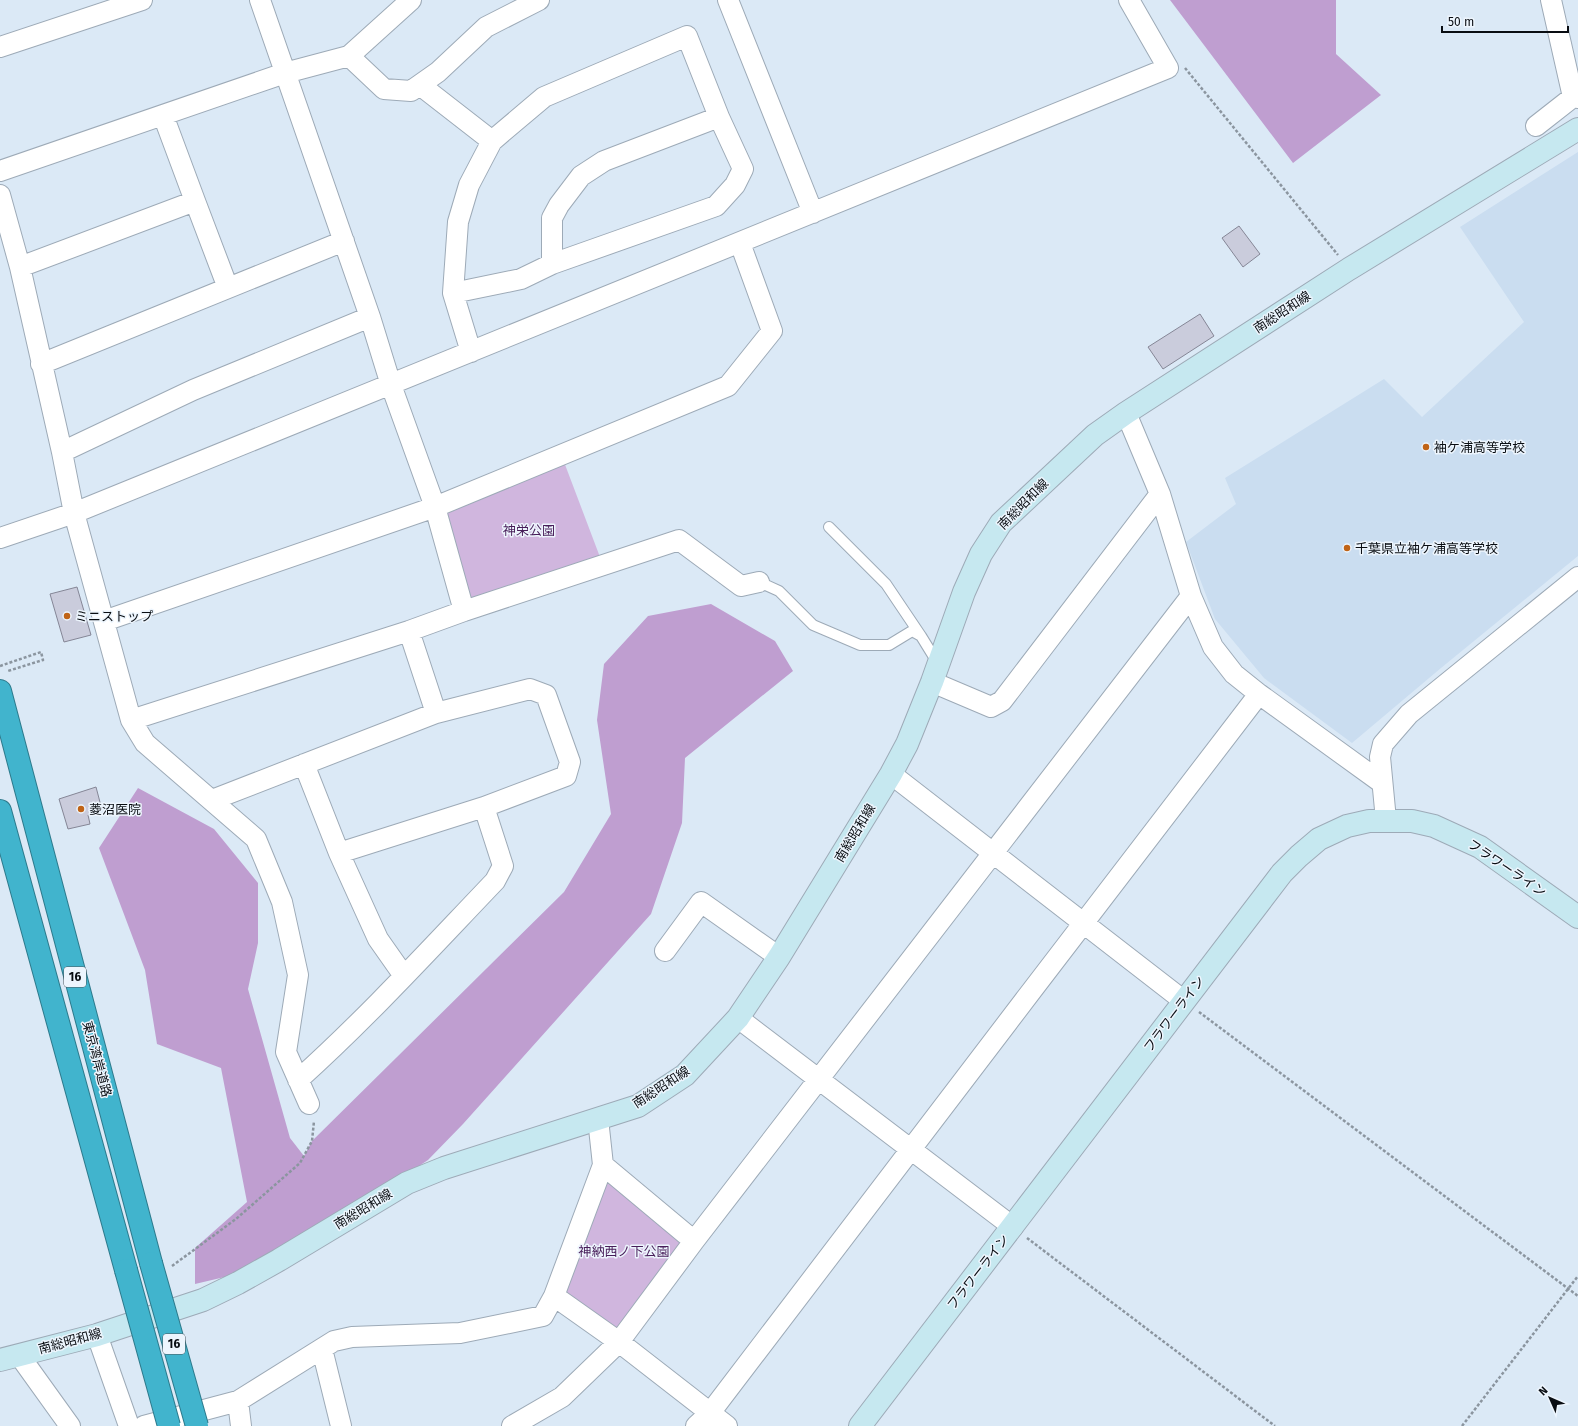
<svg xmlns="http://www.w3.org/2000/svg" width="1578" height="1426" viewBox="0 0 1578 1426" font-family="'Fira Sans','Noto Sans JP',sans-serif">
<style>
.built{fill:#caddf0}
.green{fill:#d0b6de}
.forest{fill:#bf9ed0}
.building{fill:#caccdc;stroke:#858696}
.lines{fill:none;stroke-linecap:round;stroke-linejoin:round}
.lane-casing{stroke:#9daab7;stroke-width:12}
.street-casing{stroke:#9daab7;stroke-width:22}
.secondary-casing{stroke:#9daab7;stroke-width:24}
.highway-casing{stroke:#2d7a8c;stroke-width:24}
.path{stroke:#8b959f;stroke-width:2.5;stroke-dasharray:3 2;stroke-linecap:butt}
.lane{stroke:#fff;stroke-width:10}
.street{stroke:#fff;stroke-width:20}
.secondary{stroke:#c6e8f0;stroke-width:22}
.highway{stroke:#41b4cd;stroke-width:22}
.highway-bridge-casing{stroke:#2d7a8c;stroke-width:24;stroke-linecap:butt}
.highway-bridge{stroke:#41b4cd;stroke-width:22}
.poi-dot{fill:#c06316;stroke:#edf5fd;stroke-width:1.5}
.labels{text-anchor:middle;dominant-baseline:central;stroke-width:3;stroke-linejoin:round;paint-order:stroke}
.shield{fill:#edf5fd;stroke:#4d5358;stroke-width:1}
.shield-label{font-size:12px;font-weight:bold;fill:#090d12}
.street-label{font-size:13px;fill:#090d12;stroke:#edf5fd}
.poi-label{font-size:13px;fill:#090d12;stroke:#edf5fd;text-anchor:start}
.park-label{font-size:13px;fill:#471d59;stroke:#edf5fd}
</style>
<rect width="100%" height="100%" fill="#dbe9f6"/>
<path class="built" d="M1578,152V556L1441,668L1352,743L1264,678L1215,619L1186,542L1236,504L1225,478L1384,379L1422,417L1524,322L1460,227Z"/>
<path class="green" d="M561,454L603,565L464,611L435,507Z
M606,1177L684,1243L618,1332L563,1293Z"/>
<path class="forest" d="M1170,0H1336V54L1381,95L1293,163Z
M711,604L775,641L793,671L685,758L682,823L651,914L463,1124L428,1160L267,1267L195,1284V1248L247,1202L221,1068L157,1044L145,970L99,848L138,788L214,829L258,883V943L248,989L290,1138L304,1156L312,1141L564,892L611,814L597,720L604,664L648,616Z"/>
<path class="building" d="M1239,226L1260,254L1243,267L1222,238Z
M1200,314L1214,336L1163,369L1148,347Z
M77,587L91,635L64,642L50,594Z
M96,787L101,806L98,812L88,815L90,824L68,829L59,799Z"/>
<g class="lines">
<g class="lane-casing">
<path id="lane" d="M829,527L886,584L921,636
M759,582L779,591L813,625L860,645H889L912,631L921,636L937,662"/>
</g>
<g class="street-casing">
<path id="street" d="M260,0L370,317L391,385L435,507L464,611
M728,0L813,213
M1551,0L1573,97
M0,47L142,0
M349,56L384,89L411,91L438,72L486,27L539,0
M420,85L492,141
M163,115L195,201L228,288
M1536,126L1573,97L1578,98
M0,171L285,73L349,56L411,0
M0,195L20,267L62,452L74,513L131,720L145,743L256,839L282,902L298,975L286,1052L309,1104
M20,267L195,201
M453,293L521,279L552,264V218L559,205L581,176L604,161L719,117
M471,352L453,293L458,222L469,185L492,141L544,97L687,36L719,117L743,169L735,185L716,206L552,264
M41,364L344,241
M1126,413L1160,494L1191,596L1213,647L1234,674L1259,694L1382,783
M62,452L193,390L370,317
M0,538L74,513L1168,68L1129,0
M104,621L435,507L728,386L772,331L740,243
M409,631L436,713
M932,682L991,707L1002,701L1160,494
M131,720L409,631L464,611L679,540L741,586L759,582
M304,764L339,853L378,939L404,976
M891,774L1184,1001
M212,800L436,713L530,689L546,695L570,762L566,776L484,807L339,853
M1386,820L1380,757L1383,744L1409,714L1578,577
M665,951L701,902L779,957
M738,1018L1013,1227
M298,1080C367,1018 430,949 495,881L503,866L484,807
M603,1165L694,1241
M554,1296L619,1342L727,1426
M97,1335L129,1426
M322,1349L341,1426
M19,1355L70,1426
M144,1426L238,1401
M241,1426L238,1401L334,1341L352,1337L460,1333L543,1316L554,1296L603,1165L598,1119
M512,1426L562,1397L619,1342L694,1241L1191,596
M696,1426L710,1413C893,1173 1075,933 1259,694"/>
</g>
<g class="secondary-casing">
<path id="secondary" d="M0,1360L97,1335L203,1300L238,1283L279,1260L407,1183L444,1168L638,1106L685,1075L738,1018L779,957L891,774L907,744L932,682L964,592L981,554L1001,523L1095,435L1126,413L1349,269L1578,129
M860,1426L1282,873L1299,856L1319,839L1347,826L1369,821H1412L1434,826L1480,847L1578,917"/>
</g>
<g class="highway-casing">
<path id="highway" d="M0,691L151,1263
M0,811L126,1270"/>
</g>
<path class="path" d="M1185,68L1338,255
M0,666L41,652L43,660L8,671
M1199,1012L1578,1296
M1027,1238L1275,1426
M172,1266L236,1219L300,1163L312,1141L314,1121
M1462,1426L1578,1276"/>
<use href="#lane" class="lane"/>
<use href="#street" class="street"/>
<use href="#secondary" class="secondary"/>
<use href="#highway" class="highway"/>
<g class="highway-bridge-casing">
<path id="highway-bridge" d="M151,1263L197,1426
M126,1270L169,1426"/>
</g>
<use href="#highway-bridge" class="highway-bridge"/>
</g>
<g class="poi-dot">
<circle cx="1426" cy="447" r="4"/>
<circle cx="1347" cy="548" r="4"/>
<circle cx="67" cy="616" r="4"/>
<circle cx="81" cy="809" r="4"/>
</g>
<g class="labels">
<g class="shield">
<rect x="64" y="967" width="22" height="20" rx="3"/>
<rect x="163" y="1334" width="22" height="20" rx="3"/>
</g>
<g class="shield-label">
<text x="75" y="977">16</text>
<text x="174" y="1344">16</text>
</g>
<g class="street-label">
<text transform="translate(1282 312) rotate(-33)">南総昭和線</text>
<text transform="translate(1023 504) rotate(-45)">南総昭和線</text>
<text transform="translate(855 833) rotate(-59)">南総昭和線</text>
<text transform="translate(1507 868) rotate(34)">フラワーライン</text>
<text transform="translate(1174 1014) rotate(-53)">フラワーライン</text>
<text transform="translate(97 1059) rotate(75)">東京湾岸道路</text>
<text transform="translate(661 1087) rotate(-33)">南総昭和線</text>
<text transform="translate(363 1209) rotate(-31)">南総昭和線</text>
<text transform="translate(978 1272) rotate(-52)">フラワーライン</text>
<text transform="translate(70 1341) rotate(-15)">南総昭和線</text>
</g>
<g class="poi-label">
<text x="1434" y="447">袖ケ浦高等学校</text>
<text x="1355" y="548">千葉県立袖ケ浦高等学校</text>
<text x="75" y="616">ミニストップ</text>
<text x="89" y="809">菱沼医院</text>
</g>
<g class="park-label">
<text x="529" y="530">神栄公園</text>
<text x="624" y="1251">神納西ノ下公園</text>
</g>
</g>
<g transform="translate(1550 1398) rotate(315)" stroke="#edf5fd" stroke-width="3" paint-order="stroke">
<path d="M0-3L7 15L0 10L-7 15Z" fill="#090d12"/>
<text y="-6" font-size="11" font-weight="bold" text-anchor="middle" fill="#090d12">N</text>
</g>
<path d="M1442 26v6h126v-6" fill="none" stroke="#090d12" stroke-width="2"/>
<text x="1448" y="26" font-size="12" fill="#090d12" stroke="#edf5fd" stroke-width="3" paint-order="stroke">50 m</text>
</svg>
